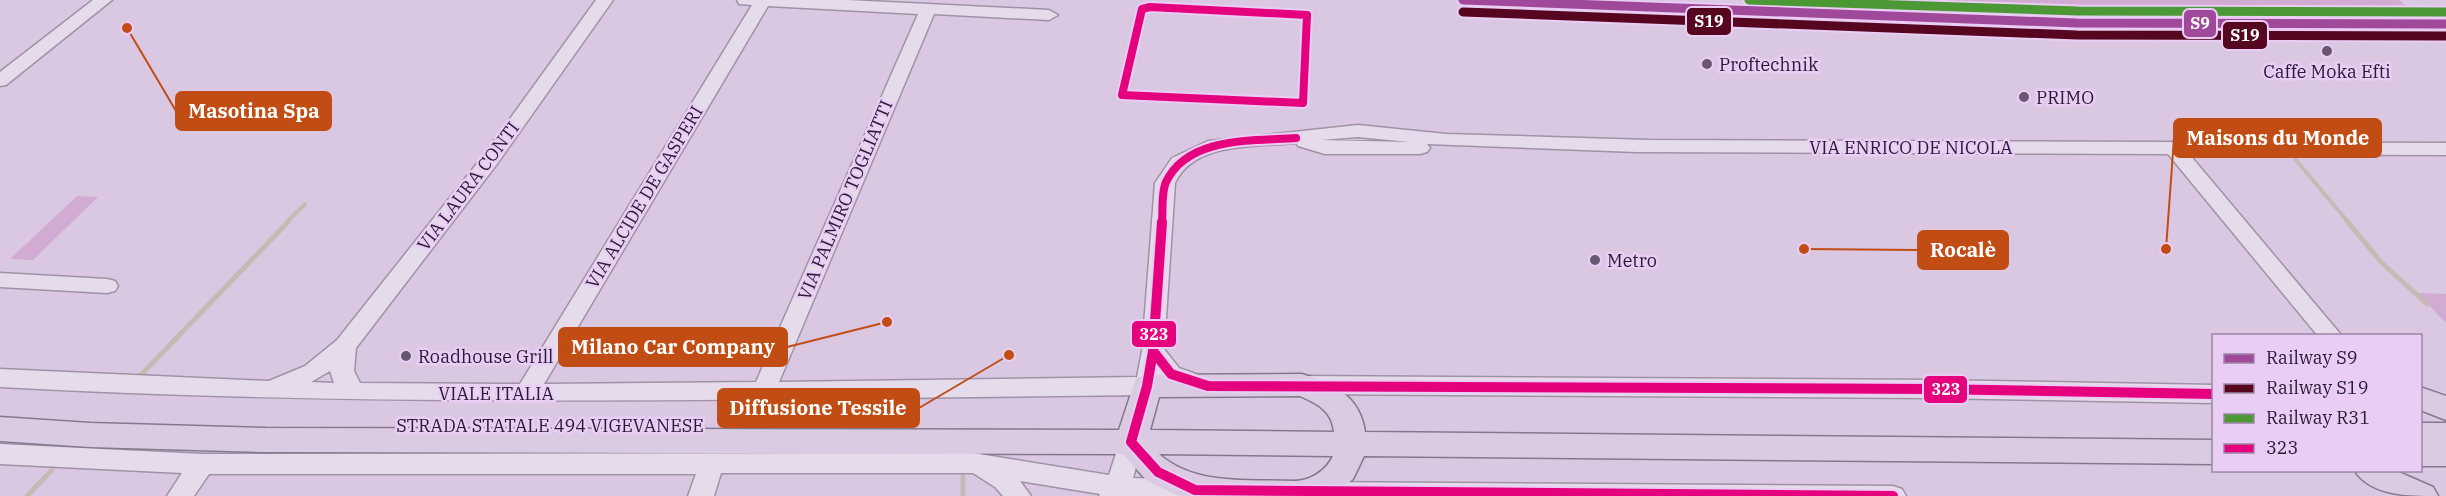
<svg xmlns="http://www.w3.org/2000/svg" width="2446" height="496" viewBox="0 0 2446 496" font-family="'IBM Plex Serif',serif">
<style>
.green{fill:#d1abd1}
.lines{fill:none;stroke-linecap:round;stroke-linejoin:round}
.stream-far1{stroke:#c6bbb4;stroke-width:4}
.stream{stroke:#c6bbb4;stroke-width:5}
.minor-casing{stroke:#9f92a6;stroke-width:3}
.major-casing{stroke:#84798c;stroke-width:3}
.minor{fill:#e5dbea;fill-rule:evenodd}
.major{fill:#dbcbe2;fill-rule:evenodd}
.bus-1-far1-casing{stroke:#e9cdf4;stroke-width:12}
.bus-1-casing{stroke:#e9cdf4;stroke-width:14}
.bus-1-far1{stroke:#e5007d;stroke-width:8}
.bus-1{stroke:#e5007d;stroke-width:10}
.rail-1-casing{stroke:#e9cdf4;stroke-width:13}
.rail-2-casing{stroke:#e9cdf4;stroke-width:13}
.rail-3-casing{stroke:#e9cdf4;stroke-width:13}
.rail-1{stroke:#a0499a;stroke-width:9}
.rail-2{stroke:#56061f;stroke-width:9}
.rail-3{stroke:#4c9834;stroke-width:9}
.poi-dot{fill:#665870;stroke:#e9cdf4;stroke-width:2}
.labels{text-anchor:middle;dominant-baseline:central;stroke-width:5;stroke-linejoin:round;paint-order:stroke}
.poi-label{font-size:18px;fill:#271c33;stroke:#e9cdf4;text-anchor:start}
.street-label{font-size:18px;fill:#271c33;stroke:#e9cdf4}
.leader{fill:none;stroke:#c14d14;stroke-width:2}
.callout-dot{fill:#c14d14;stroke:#e9cdf4;stroke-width:2}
.callout{fill:#c14d14;stroke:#c14d14;stroke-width:2}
.callout-label{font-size:20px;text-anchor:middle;font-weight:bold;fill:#fff}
.line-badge{stroke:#e9cdf4;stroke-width:2}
.badge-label{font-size:16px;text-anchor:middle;font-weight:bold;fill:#fff}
</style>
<rect width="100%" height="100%" fill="#dac8e2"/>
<path class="green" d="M1818,0H2399L2420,17H2152L1827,6Z
M77,196L98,197L33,260L10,259Z
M2417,293L2446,294V323Z"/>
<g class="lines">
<path class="stream-far1" d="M2295,159L2349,223
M286,223L305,204"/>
<path class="stream" d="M2348,222L2381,262L2427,304
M140,376L288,222
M963,477V496
M27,496L52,470"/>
<g class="minor-casing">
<path id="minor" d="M93,0H112L6,85L0,86V72Z
M596,0H613L497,164L356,348L354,371L360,383L520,384L752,5L739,4L737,0H847L1049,10L1058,15L1049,20L934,14L779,382L1137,377L1142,351L1155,183L1172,158L1208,141L1358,125L1446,134L1649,140L2446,143V155L2189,154L2342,336H2318L2168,154L1637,152L1427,144L1430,148L1427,152L1420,154H1325L1298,146L1296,143C1257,147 1195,141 1175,183L1164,349L1179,368L1207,378L1211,384L1207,390L1199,393L1163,380L1160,377L1155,392L1147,395C764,399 383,408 0,387V369L269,381L305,366L337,340L483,156ZM768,6L918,14L756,382L544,384ZM1358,137L1409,142L1321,140ZM330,371L334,383L311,382Z
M0,273L107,279L115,281L118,286L115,291L107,293L0,287Z
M1302,376L1931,380L2214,385V403L1931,398L1302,394L1294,391L1290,385L1294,379Z
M1131,433L1140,435L1143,442L1133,478L1191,480L1200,483L1204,490L1200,496H1099L1100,494L1020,481L1031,496H1003L995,487L973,473H721L714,496H688L696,474H209L194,496H167L182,473L0,464V444L202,454L973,453L1109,475L1122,435Z
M1309,482L1893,486L1902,489L1906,496H1298L1296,492L1300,485Z"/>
</g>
<g class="major-casing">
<path id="major" d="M1302,374C1334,384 1360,396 1365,432L2214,440V464L1364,456L1353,479L1333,496H1179L1147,481L1123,454L266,452L90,447L0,441V417L90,423L266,428L1119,430L1136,378L1147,375ZM1300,396C1318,404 1332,411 1334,432L1150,430L1159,397ZM1159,454L1333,456C1326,471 1310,481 1294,481C1249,479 1195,486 1159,454Z
M2420,387L2446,396V420L2420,410Z
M2420,423H2446V466H2420Z
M2354,470H2394L2433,487L2438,496C2407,496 2371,496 2354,470Z"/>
</g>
<use href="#minor" class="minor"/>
<use href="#major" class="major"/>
<g class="bus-1-far1-casing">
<path id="bus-1-far1" d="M1150,7L1307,15L1303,103L1122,95L1142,9Z
M1162,223C1163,212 1161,193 1166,182C1188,136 1254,141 1296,138"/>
</g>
<g class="bus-1-casing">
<path id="bus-1" d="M1162,222L1153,351L1147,386L1131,442L1158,472L1195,490L1893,496
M1153,351L1171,374L1208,386L1931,389L2214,394"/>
</g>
<use href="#bus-1-far1" class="bus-1-far1"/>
<use href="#bus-1" class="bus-1"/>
<g class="rail-1-casing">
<path id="rail-1" d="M1463,0L2077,23L2446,24"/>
</g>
<g class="rail-2-casing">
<path id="rail-2" d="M1463,12L2077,35L2446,36"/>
</g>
<g class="rail-3-casing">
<path id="rail-3" d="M1749,0L2078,11L2446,12"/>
</g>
<use href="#rail-1" class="rail-1"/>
<use href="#rail-2" class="rail-2"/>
<use href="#rail-3" class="rail-3"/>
</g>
<g class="poi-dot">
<circle cx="2327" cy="51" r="6"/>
<circle cx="1707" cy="64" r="6"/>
<circle cx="2024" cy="97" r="6"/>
<circle cx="1595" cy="260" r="6"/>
<circle cx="406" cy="356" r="6"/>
</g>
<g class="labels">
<g class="poi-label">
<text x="1719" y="64">Proftechnik</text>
<text x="2327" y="71" text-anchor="middle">Caffe Moka Efti</text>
<text x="2036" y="97">PRIMO</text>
<text x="1607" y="260">Metro</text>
<text x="418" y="356">Roadhouse Grill</text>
</g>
<g class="street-label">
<text x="1911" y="147">VIA ENRICO DE NICOLA</text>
<text transform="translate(468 186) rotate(-53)">VIA LAURA CONTI</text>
<text transform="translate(644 197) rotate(-59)">VIA ALCIDE DE GASPERI</text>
<text transform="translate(845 200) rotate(-67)">VIA PALMIRO TOGLIATTI</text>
<text x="496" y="393">VIALE ITALIA</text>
<text x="550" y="425">STRADA STATALE 494 VIGEVANESE</text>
</g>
</g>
<path class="leader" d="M127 28L176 111M2166 249L2174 138M1804 249L1918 250M887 322L787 347M1009 355L919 408"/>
<g class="callout-dot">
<circle cx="127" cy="28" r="6"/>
<circle cx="2166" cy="249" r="6"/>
<circle cx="1804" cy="249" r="6"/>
<circle cx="887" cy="322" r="6"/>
<circle cx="1009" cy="355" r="6"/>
</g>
<g class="callout">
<rect x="176" y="92" width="155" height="38" rx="6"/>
<rect x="2174" y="119" width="207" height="38" rx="6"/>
<rect x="1918" y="231" width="90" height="38" rx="6"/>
<rect x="559" y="328" width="228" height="38" rx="6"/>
<rect x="718" y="389" width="201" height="38" rx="6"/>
</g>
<g class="callout-label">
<text x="254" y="118">Masotina Spa</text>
<text x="2278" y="145">Maisons du Monde</text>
<text x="1963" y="257">Rocalè</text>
<text x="673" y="354">Milano Car Company</text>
<text x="818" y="415">Diffusione Tessile</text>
</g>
<g class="line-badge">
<rect x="1686" y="7" width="46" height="29" rx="6" fill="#56061f"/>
<rect x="2183" y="9" width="34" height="29" rx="6" fill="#a0499a"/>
<rect x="2222" y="21" width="46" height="29" rx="6" fill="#56061f"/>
<rect x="1131" y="320" width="46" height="28" rx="6" fill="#e5007d"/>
<rect x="1923" y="375" width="45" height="29" rx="6" fill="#e5007d"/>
</g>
<g class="badge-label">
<text x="1709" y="27">S19</text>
<text x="2200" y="29">S9</text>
<text x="2245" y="41">S19</text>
<text x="1154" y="340">323</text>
<text x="1946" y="395">323</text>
</g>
<rect x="2212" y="334" width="210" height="138" fill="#e9cdf4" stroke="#9b86a7" stroke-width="1.5"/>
<rect x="2224" y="354" width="30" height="9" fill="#a0499a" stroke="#9b86a7" stroke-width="1.5"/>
<text x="2266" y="364" font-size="18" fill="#271c33">Railway S9</text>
<rect x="2224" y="384" width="30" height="9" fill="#56061f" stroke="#9b86a7" stroke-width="1.5"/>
<text x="2266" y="394" font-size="18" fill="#271c33">Railway S19</text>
<rect x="2224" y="414" width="30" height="9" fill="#4c9834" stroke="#9b86a7" stroke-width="1.5"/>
<text x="2266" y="424" font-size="18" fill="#271c33">Railway R31</text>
<rect x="2224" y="444" width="30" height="9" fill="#e5007d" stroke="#9b86a7" stroke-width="1.5"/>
<text x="2266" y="454" font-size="18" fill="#271c33">323</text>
</svg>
